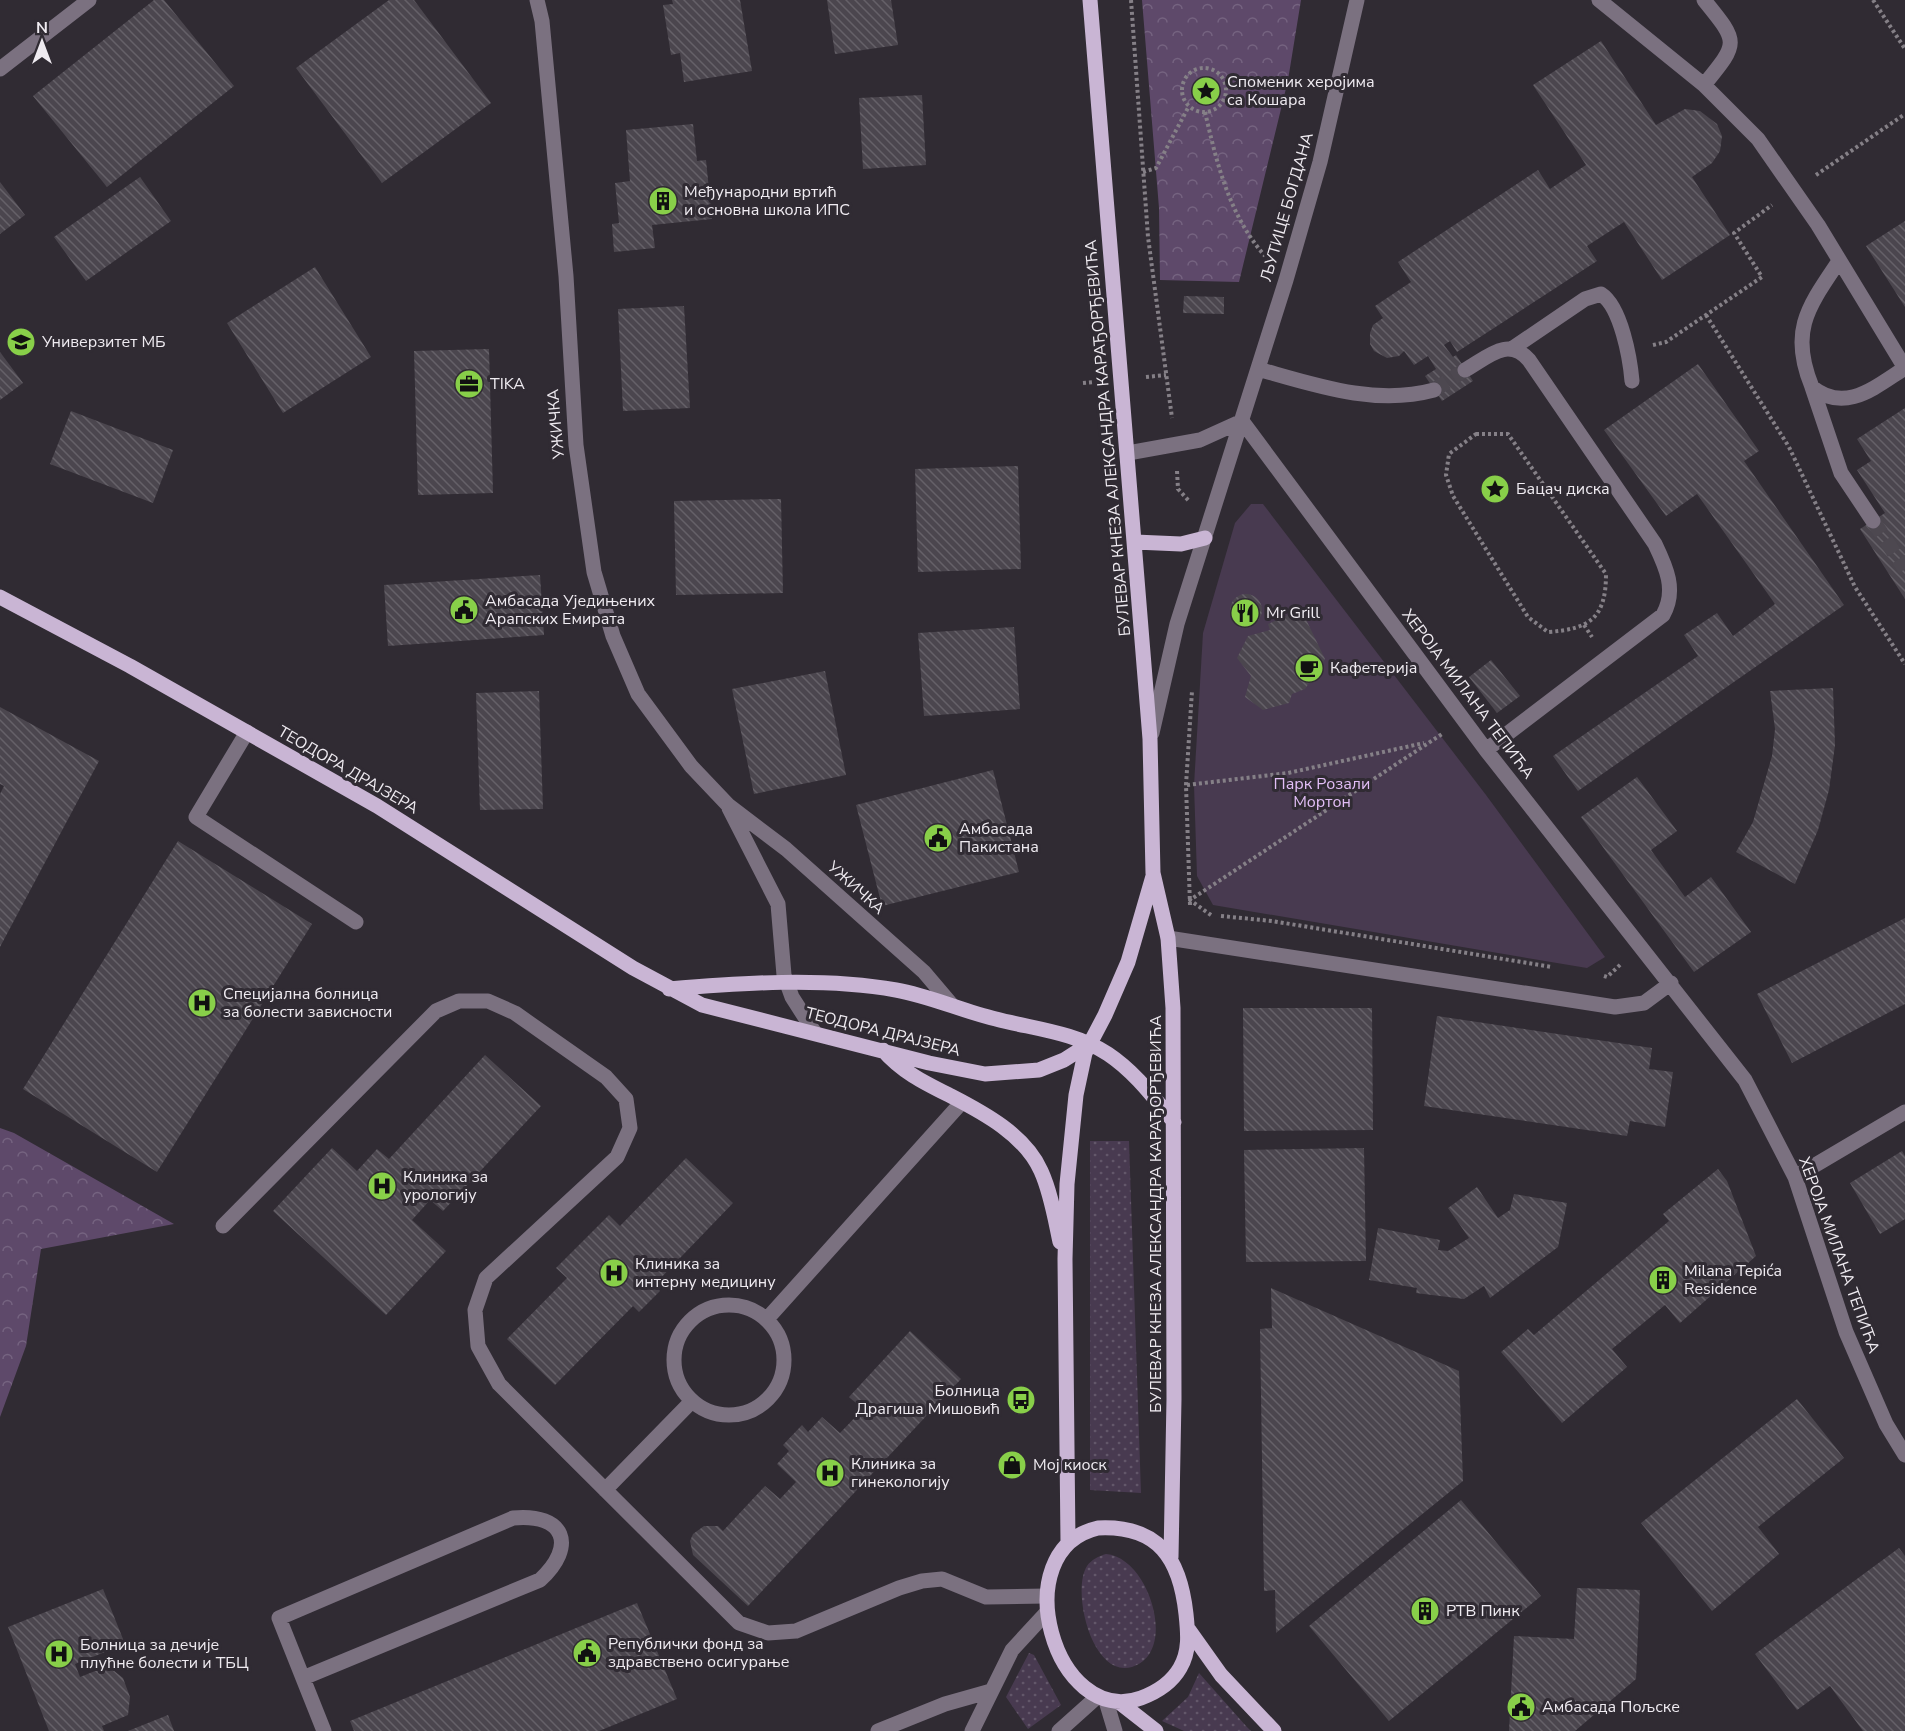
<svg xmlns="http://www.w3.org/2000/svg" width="1905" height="1731" viewBox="0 0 1905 1731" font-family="'Nunito Sans',sans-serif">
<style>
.grass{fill:url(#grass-dots)}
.forest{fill:url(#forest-crowns)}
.green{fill:#483a50}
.building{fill:url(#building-back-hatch)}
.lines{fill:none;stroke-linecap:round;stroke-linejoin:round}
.minor-tunnel{stroke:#4d4850;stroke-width:15;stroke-dasharray:15 8;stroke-linecap:butt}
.path{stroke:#858087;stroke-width:4;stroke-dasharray:3 3;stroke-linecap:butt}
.minor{stroke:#7b7180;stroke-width:15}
.major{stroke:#c9b5d4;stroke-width:15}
.labels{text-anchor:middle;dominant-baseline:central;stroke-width:6;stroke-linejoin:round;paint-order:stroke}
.poi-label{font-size:16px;fill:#efebf1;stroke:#302b33;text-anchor:start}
.street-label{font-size:16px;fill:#efebf1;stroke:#302b33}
.park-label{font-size:16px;fill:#e2bef7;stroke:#302b33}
</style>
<defs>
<pattern id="grass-dots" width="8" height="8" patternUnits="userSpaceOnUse" patternTransform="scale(1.5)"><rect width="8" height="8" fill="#483a50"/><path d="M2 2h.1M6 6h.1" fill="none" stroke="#63576a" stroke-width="1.8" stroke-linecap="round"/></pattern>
<pattern id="forest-crowns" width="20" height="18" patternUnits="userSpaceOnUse" patternTransform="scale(1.5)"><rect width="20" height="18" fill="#5e496a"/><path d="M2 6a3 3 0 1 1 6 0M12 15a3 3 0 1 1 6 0" fill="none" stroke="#756380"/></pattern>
<pattern id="building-back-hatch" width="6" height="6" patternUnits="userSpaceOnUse" patternTransform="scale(1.5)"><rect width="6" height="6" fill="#4b464e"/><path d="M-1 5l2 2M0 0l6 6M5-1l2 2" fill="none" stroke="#656168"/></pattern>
</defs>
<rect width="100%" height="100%" fill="#302b33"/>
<path class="grass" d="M1090,1141H1129L1141,1493L1090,1490Z
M1106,1554C1149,1557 1179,1653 1132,1667C1092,1679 1071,1591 1087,1566C1091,1560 1099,1556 1106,1554Z
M1029,1653L1034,1655L1061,1705L1028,1729L1006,1697Z
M1199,1673L1246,1726L1251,1731H1184L1162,1721L1188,1697Z"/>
<path class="forest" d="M1142,0H1301L1288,80L1239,282L1160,280L1159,208Z
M0,1128L14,1133L174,1224L41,1249L26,1346L0,1417Z"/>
<path class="green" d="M1251,504H1263L1486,795L1605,957L1587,968L1213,905L1197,876L1194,785L1203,633L1235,523Z"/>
<path class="building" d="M154,0H164L234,86L107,187L33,96Z
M389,0H414L491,103L382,183L296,68Z
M672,0H740L752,71L684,82L680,53L671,55L663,5L673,4Z
M827,0H891L898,45L835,54Z
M1601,41L1656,125L1685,109L1700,111L1717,124L1722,136L1720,151L1712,163L1692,177L1730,235L1662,280L1624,222L1587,246L1597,261L1457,352L1450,341L1444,345L1453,357L1456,355L1473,381L1442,401L1425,376L1436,369L1428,356L1414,365L1404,351L1399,356L1387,358L1374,351L1370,344V333L1373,325L1383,318L1375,306L1411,282L1398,262L1538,170L1550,189L1586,165L1533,85Z
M922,95L926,165L863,169L859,98Z
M693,124L697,161L706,160L712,219L652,225L655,248L614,252L612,224L619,223L615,183L630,181L626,130Z
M140,177L171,221L86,281L54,237Z
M0,182L25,215L0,234Z
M1905,221V307L1866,246Z
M315,267L371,357L283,413L227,323Z
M1184,296L1224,297V314L1183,313Z
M684,306L690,408L623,411L618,309Z
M489,349L493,493L418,495L414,351Z
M0,352L23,383L0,400Z
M1698,364L1759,451L1744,461L1844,605L1578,791L1553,756L1698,656L1684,635L1717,613L1733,636L1775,604L1697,494L1666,516L1604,430Z
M1905,408V599L1860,529L1885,513L1857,470L1871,461L1857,439Z
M71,411L173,450L153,503L50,464Z
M1018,466L1021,569L918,572L915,469Z
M781,499L783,593L676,595L674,501Z
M540,575L544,635L388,646L384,585Z
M1230 610a16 16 0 1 1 32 0a16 16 0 1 1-32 0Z
M1301,609L1325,659L1305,689L1292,694L1289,703L1263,710L1245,697L1251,676L1237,658L1248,636L1270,630L1268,624Z
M1014,627L1020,709L924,716L918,633Z
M1491,660L1520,696L1497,713L1469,677Z
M825,671L846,775L754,794L732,689Z
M1833,688L1835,745L1829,790L1818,830L1795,884L1736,852L1753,822L1772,756L1775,729L1770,691Z
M539,691L543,809L480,810L476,693Z
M0,707L99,761L0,947V794L4,786L0,784Z
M993,770L1019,872L882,906L856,805Z
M1637,777L1677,831L1651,850L1685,897L1711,877L1751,932L1694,972L1581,817Z
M178,841L312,924L157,1172L23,1089Z
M1905,918V1004L1792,1063L1757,994Z
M1243,1008H1372L1373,1130L1244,1131Z
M1437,1016L1652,1048L1649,1069L1673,1072L1665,1127L1630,1121L1627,1136L1424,1106Z
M485,1055L541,1106L443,1211L430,1200L412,1220L446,1251L386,1315L273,1211L332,1148L357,1171L377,1149L389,1159Z
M1364,1148L1366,1261L1246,1262L1244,1150Z
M1902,1151L1905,1156V1219L1880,1234L1850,1183Z
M686,1158L733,1203L654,1285L660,1291L639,1312L633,1306L555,1385L507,1339L567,1278L556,1268L609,1215L620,1226Z
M1718,1169L1727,1181L1756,1256L1680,1323L1665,1305L1612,1349L1627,1367L1562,1423L1501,1352L1528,1329L1534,1335L1669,1221L1663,1214Z
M1477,1187L1498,1218L1510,1210L1514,1194L1567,1203L1558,1247L1490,1298L1484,1286L1464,1299L1416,1293L1417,1288L1369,1280L1378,1228L1440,1240L1438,1250L1448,1251L1469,1238L1448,1208Z
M1271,1288L1459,1371L1463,1481L1276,1633L1275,1590L1264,1591L1260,1329L1272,1328Z
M910,1331L961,1379L748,1606L693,1555L690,1541L693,1534L704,1526H718L723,1531L765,1486L780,1499L796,1482L777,1464L789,1451L783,1445L802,1425L808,1432L822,1417L840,1433L863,1409L849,1397Z
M1797,1399L1844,1458L1758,1527L1779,1554L1712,1611L1641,1523Z
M1461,1500L1541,1596L1389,1721L1309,1626Z
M1899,1548L1905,1556V1731H1863L1830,1686L1797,1710L1755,1654Z
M1577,1588L1640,1590L1636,1679L1575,1731H1509L1514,1636L1574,1639Z
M103,1589L125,1644L75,1664L80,1677L108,1666L123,1678L130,1697L128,1715L102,1726L104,1731H49L8,1627Z
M637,1603L677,1699L599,1731H354L350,1721Z
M168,1715L174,1731H128Z"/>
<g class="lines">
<path class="minor-tunnel" d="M1434,390L1465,370
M1873,521L1905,569"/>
<path class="path" d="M1131,0L1148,237L1172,418
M1873,0L1905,49
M1182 90a22 22 0 1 1 44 0a22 22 0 1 1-44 0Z
M1205,112C1217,164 1229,215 1265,256
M1143,172L1156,168L1189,106
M1816,175L1905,114
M1706,315L1789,447L1855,587L1905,664
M1653,345L1666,342L1762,277L1734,233L1772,205
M1146,377L1166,375
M1083,383L1094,382
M1476,434H1508L1606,574C1606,618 1590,629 1548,632L1528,617L1453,496L1446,475L1449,454Z
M1177,471L1178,489L1189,501
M1584,625L1592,637
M1187,785L1288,773L1424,743
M1190,905L1186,785L1192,691
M1211,915L1190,900L1442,734
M1221,916L1272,921L1552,967
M1604,976L1607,977L1621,964"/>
<path class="minor" d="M537,0L542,21L566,276L576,445L594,572L613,636L638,694L691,766L728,805L786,849L924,972L952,1005
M1599,0L1704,85L1758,139L1818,225L1905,368
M0,69L89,0
M1704,85C1739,42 1739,43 1704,0
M1839,261C1808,307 1789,331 1812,387C1845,414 1875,387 1905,368
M1513,348L1585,299L1601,294C1621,307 1630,358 1632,381
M1258,369C1315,385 1375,406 1434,390
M1465,370C1488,357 1508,336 1529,360L1655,544C1666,567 1677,590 1663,615L1486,750
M1812,387L1841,473L1873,521
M1242,421L1486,750L1745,1080L1795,1177L1846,1332L1886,1424L1905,1455
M1128,453L1200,440L1242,421
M247,732L196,817L356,922
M1152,733L1177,624L1286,280L1320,162L1357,0
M729,808L778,904L784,975L792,997L815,1033
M1168,938L1615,1007L1644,1003L1671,983
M1795,1177L1905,1112
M223,1226L436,1011L459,1001H488L515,1013L606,1077L626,1099L630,1128L617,1157L486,1278L475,1310L478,1346L499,1384L739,1623L768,1633L796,1631L899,1588L922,1581L942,1579L986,1597L1046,1596
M674 1360a55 55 0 1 1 110 0a55 55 0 1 1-110 0Z
M767,1319L962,1102
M605,1490L692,1401
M303,1678L540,1580C577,1546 565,1513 513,1518L279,1618L324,1731
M1106,1701L1115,1731
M878,1731L945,1704L991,1691
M972,1731L1012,1650L1047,1612
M1059,1731L1097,1697"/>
<path class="major" d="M1090,0L1150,739L1153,873L1168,938L1173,1008L1174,1399L1171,1557
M1135,542L1181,544L1205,538
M0,597L130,666L377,806L633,968L702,1005L929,1063L985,1074L1039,1070L1064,1060L1089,1044
M669,989C741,983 823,977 896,990C930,996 962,1011 996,1019C1034,1029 1074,1032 1108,1054C1135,1072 1154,1098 1174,1122
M883,1050C902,1072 925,1083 951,1096C984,1113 1025,1135 1041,1171C1051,1193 1055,1219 1060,1242
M1098,1528C1159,1525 1180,1559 1186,1614C1188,1633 1190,1651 1180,1668C1172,1682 1157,1692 1141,1698C1055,1729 1003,1550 1098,1528Z
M1068,1542L1065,1259L1067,1184L1076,1095L1085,1053L1105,1015L1128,962L1153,876
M1189,1630L1221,1675L1274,1731
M1119,1702L1156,1731"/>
</g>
<defs>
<g id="sight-disc" transform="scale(1.5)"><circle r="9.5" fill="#88cf49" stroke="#302b33"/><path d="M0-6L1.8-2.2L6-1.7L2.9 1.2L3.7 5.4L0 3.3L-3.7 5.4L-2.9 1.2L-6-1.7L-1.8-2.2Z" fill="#111"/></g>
<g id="building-disc" transform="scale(1.5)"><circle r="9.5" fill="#88cf49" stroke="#302b33"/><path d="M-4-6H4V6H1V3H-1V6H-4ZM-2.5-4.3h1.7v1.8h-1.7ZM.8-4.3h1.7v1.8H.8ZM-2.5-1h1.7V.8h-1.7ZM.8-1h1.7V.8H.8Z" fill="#111"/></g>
<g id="university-disc" transform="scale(1.5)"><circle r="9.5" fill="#88cf49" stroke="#302b33"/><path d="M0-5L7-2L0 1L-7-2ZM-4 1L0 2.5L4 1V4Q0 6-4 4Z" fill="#111"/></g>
<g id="office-disc" transform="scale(1.5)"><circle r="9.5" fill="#88cf49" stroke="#302b33"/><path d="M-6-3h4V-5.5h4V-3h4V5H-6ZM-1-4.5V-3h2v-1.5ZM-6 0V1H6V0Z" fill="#111"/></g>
<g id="civic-disc" transform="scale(1.5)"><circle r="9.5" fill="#88cf49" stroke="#302b33"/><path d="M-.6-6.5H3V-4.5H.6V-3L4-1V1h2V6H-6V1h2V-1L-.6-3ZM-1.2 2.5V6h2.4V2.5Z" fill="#111"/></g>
<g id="restaurant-disc" transform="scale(1.5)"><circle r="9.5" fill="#88cf49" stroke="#302b33"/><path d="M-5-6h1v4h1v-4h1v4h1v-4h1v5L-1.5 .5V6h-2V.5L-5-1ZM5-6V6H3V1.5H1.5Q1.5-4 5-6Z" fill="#111"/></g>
<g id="cafe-disc" transform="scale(1.5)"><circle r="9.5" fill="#88cf49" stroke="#302b33"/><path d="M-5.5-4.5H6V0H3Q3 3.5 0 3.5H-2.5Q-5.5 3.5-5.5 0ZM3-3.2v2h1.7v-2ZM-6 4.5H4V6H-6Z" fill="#111"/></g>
<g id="hospital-disc" transform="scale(1.5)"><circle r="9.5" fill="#88cf49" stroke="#302b33"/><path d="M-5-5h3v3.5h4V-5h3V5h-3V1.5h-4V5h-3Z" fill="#111"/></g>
<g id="bus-disc" transform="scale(1.5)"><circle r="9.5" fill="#88cf49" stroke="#302b33"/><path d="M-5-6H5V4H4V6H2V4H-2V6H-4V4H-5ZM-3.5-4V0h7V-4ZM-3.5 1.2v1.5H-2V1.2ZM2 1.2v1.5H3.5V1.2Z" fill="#111"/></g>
<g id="shop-disc" transform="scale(1.5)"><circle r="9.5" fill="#88cf49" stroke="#302b33"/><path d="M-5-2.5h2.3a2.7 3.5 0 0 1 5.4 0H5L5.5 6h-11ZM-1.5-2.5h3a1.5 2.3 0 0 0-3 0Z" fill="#111"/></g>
</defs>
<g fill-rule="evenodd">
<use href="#sight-disc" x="1206" y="91"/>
<use href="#building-disc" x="663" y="201"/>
<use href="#university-disc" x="21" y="342"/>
<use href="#office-disc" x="469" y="384"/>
<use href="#sight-disc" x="1495" y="489"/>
<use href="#civic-disc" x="464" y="610"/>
<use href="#restaurant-disc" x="1245" y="613"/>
<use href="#cafe-disc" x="1309" y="668"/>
<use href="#civic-disc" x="938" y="838"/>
<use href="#hospital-disc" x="202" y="1003"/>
<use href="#hospital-disc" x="382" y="1186"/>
<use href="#hospital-disc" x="614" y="1273"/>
<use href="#building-disc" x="1663" y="1280"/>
<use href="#bus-disc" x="1021" y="1400"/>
<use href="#shop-disc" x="1012" y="1465"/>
<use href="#hospital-disc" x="830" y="1473"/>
<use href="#building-disc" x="1425" y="1611"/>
<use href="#civic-disc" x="587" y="1653"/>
<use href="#hospital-disc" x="59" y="1654"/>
<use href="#civic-disc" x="1521" y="1707"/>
</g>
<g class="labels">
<g class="poi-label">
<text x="1227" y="82">Споменик херојима<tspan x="1227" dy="18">са Кошара</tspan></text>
<text x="684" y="192">Међународни вртић<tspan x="684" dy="18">и основна школа ИПС</tspan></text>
<text x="42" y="342">Универзитет МБ</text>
<text x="490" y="384">TIKA</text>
<text x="1516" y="489">Бацач диска</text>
<text x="485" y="601">Амбасада Уједињених<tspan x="485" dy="18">Арапских Емирата</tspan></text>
<text x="1266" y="613">Mr Grill</text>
<text x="1330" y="668">Кафетерија</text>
<text x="959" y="829">Амбасада<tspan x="959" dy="18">Пакистана</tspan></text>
<text x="223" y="994">Специјална болница<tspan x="223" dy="18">за болести зависности</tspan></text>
<text x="403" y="1177">Клиника за<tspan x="403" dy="18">урологију</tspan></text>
<text x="635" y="1264">Клиника за<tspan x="635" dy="18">интерну медицину</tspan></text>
<text x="1684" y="1271">Milana Tepića<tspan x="1684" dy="18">Residence</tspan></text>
<text x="1000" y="1391" text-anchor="end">Болница<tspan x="1000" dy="18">Драгиша Мишовић</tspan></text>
<text x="851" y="1464">Клиника за<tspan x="851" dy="18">гинекологију</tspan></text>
<text x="1033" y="1465">Мој киоск</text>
<text x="1446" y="1611">РТВ Пинк</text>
<text x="608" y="1644">Републички фонд за<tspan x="608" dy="18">здравствено осигурање</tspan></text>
<text x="80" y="1645">Болница за дечије<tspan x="80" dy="18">плућне болести и ТБЦ</tspan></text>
<text x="1542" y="1707">Амбасада Пољске</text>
</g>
<g class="street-label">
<text transform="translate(1287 207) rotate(-74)">ЉУТИЦЕ БОГДАНА</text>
<text transform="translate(556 424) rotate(-95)">УЖИЧКА</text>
<text transform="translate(1108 438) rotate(-95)">БУЛЕВАР КНЕЗА АЛЕКСАНДРА КАРАЂОРЂЕВИЋА</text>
<text transform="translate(1468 694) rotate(53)">ХЕРОЈА МИЛАНА ТЕПИЋА</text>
<text transform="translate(348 770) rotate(30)">ТЕОДОРА ДРАЈЗЕРА</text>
<text transform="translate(856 888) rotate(42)">УЖИЧКА</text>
<text transform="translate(883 1032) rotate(14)">ТЕОДОРА ДРАЈЗЕРА</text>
<text transform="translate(1156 1214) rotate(-90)">БУЛЕВАР КНЕЗА АЛЕКСАНДРА КАРАЂОРЂЕВИЋА</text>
<text transform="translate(1839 1255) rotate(70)">ХЕРОЈА МИЛАНА ТЕПИЋА</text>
</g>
<g class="park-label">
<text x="1322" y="784">Парк Розали<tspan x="1322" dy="18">Мортон</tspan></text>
</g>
</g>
<g transform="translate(42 42)" stroke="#302b33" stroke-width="4.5" paint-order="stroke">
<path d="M0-4.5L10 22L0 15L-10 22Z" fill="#efebf1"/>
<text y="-9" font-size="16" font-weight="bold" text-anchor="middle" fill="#efebf1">N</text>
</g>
</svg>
